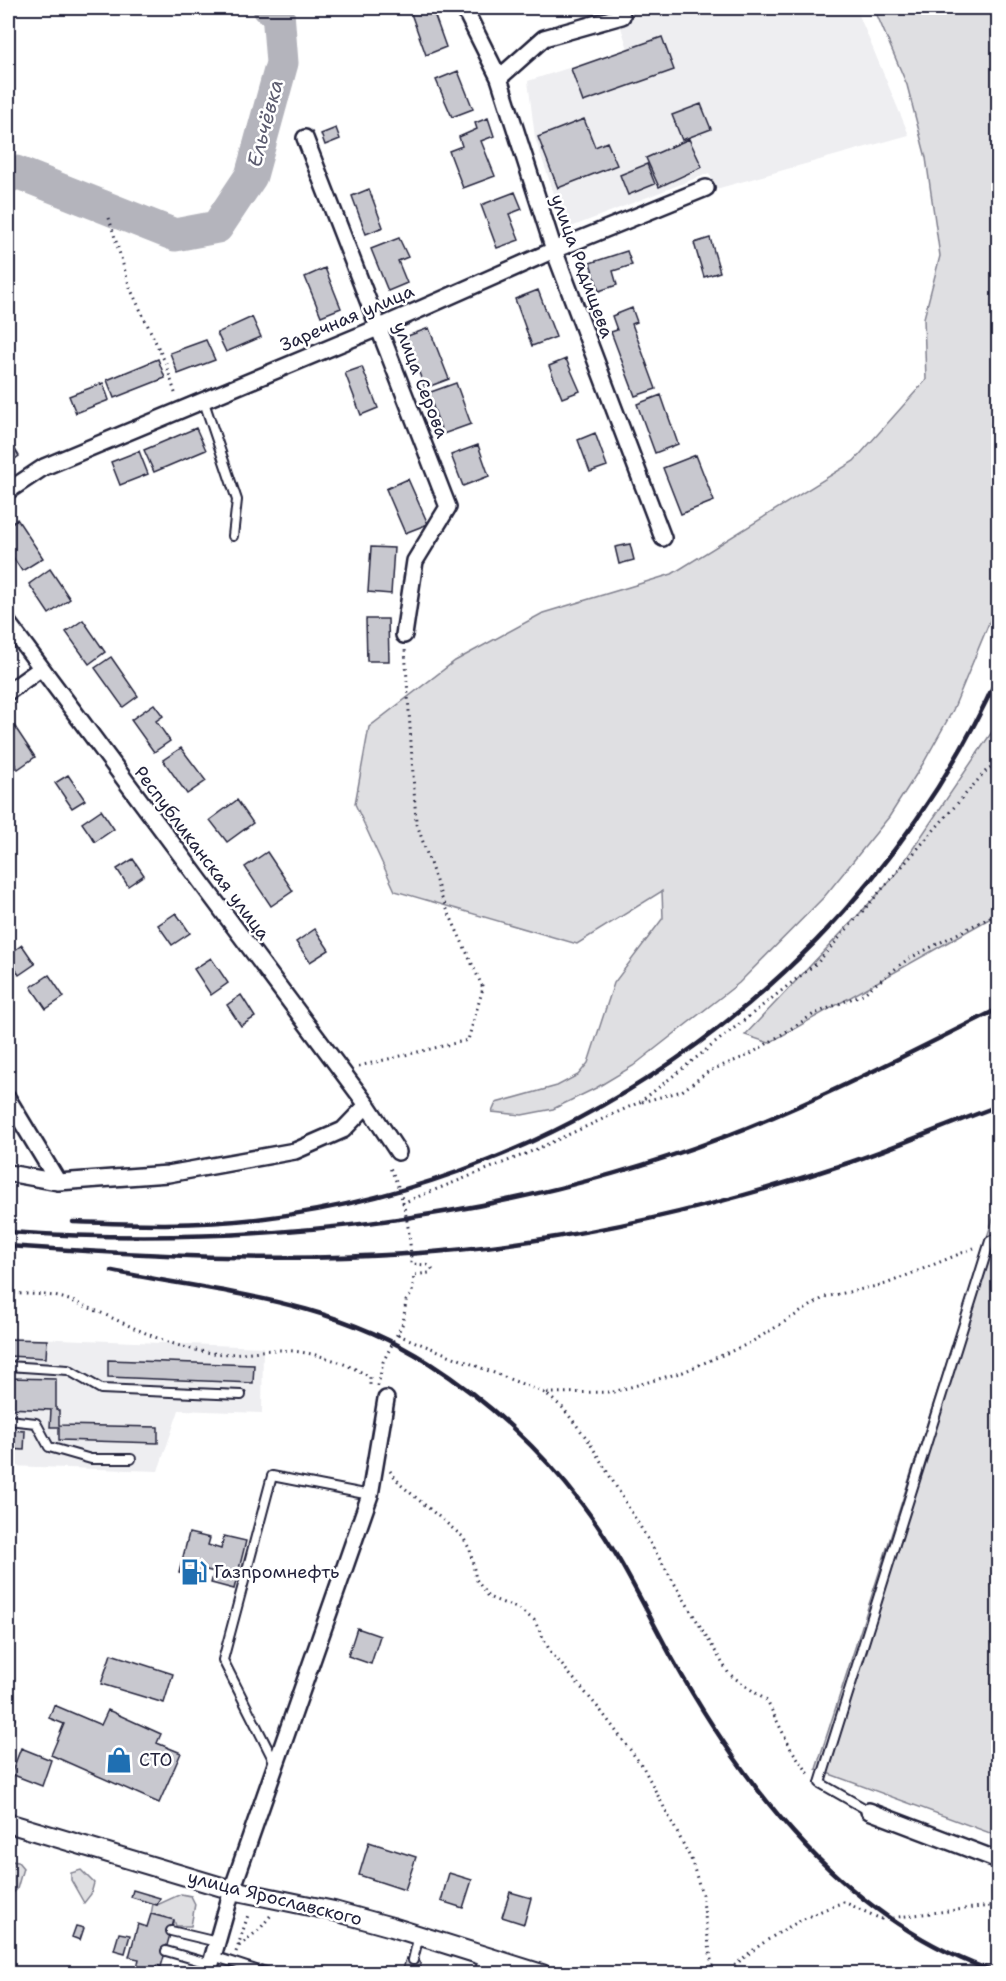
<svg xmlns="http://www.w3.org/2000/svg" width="1006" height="1981" viewBox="0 0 1006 1981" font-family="'Shantell Sans',sans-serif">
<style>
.built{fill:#eeeef1}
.green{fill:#dfdfe2;stroke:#80808e;stroke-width:1.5}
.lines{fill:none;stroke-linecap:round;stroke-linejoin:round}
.river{stroke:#b4b4bc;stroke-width:33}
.building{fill:#c8c8cf;stroke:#22223b;stroke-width:1.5}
.service-casing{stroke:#22223b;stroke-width:12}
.minor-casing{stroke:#22223b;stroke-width:20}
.tertiary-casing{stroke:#22223b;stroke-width:22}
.path{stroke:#22223b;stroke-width:3;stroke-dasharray:1.5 4.5;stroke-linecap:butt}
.service{stroke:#fff;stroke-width:8}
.minor{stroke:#fff;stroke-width:15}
.tertiary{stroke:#fff;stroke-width:18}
.rail{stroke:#22223b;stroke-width:4.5}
.labels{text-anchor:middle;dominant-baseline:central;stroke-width:5;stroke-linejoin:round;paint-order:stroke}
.street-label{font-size:18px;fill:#22223b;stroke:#fff}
.poi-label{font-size:18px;fill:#22223b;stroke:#fff;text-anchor:start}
.water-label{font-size:20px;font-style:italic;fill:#5c5c6f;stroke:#fff}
</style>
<rect width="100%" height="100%" fill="#fff"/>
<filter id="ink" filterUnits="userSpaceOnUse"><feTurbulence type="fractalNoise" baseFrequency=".0167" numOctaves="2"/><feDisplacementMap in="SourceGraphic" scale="12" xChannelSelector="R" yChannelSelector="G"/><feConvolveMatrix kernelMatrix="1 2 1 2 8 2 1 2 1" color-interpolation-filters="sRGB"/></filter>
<g filter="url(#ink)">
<path class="built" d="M618,8H856L909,135L716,189L709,173L566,229L535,138L528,81L628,49L615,9Z
M8,1337L263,1347L262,1413L179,1410L158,1471L8,1466Z"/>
<path class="green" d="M874,8H998V601L953,710L924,762L889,817L824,897L739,983L633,1066L596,1088L553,1109L522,1115L492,1112L496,1103L557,1086L578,1075L588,1063L614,983L663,918L662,891L577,944L395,891L355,804L369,727L455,661L543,613L672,574L854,461L926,380L924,318L940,256L926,158L907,85Z
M998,723V914L769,1043L745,1035L893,878Z
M998,1203V1836L816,1769Z
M11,1861L18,1862L23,1868L17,1889L8,1898V1864Z
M81,1870L94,1883L91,1894L84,1903L71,1880V1873Z
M181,1894L191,1896L195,1904L191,1926H176L174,1920L151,1914L153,1904L157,1905Z"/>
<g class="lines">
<path class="river" d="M8,177L16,172L175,235L217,227L251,176L282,63L278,12L269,8"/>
</g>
<path class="building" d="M409,8H432L446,47L426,55Z
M662,37L674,70L583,102L571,69Z
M458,71L473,109L452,117L436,80Z
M701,104L711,129L682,140L672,115Z
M488,118L494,136L481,141L495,176L463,188L449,151L462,146L459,137L477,129L475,123Z
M584,119L595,147L607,142L617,165L558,188L538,137Z
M336,128L340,139L325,145L321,134Z
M689,139L702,167L659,187L646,158Z
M647,164L655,184L628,195L620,175Z
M369,189L383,227L366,234L352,196Z
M515,192L522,209L509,214L519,240L497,248L481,205Z
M399,238L408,257L398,261L407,283L388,291L371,249Z
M710,238L720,272L704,277L694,243Z
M627,251L632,265L613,271L617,285L599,291L590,263Z
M325,268L341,308L321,316L305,277Z
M538,290L556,337L532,346L515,299Z
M632,308L637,322L632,324L656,389L635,396L611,332L617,330L612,316Z
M252,317L261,337L226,352L217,333Z
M429,328L449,379L425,388L405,337Z
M206,340L215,360L178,374L170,353Z
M158,359L165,378L114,398L107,380Z
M566,359L580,391L562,398L549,366Z
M362,367L378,408L361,415L345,373Z
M103,383L109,400L76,413L69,396Z
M456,383L471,424L443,434L428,393Z
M661,395L678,444L655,453L637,404Z
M196,428L206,450L154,472L144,450Z
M595,433L607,466L590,472L578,440Z
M8,438L19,456L8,464Z
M478,445L489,476L463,486L451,455Z
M139,451L148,474L120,485L111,462Z
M696,455L714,501L681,514L663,468Z
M408,479L428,524L405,533L386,489Z
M17,519L43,558L22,571L8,550V526Z
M630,544L634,560L619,564L615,547Z
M371,547L394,548L391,594L368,592Z
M50,569L70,599L49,614L29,584Z
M366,619H388L389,661H367Z
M83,620L105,652L89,664L66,632Z
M111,657L138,696L123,707L95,668Z
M154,704L163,716L156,721L170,741L154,752L131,720Z
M13,724L35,757L18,769L8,754V727Z
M181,748L206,781L187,794L163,760Z
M68,775L85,800L72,808L55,783Z
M237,800L253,823L227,842L210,820Z
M101,810L114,829L95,842L82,823Z
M267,852L293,891L271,906L245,867Z
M133,859L144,875L128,886L117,869Z
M176,913L190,933L172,945L158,925Z
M315,929L329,950L310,962L296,942Z
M22,945L35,964L19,975L8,955Z
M211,958L228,983L211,995L194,969Z
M49,975L64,997L46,1009L31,987Z
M241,995L255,1017L241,1026L227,1005Z
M8,1339L47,1340L46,1358L8,1356Z
M108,1360L254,1365L253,1383L108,1377Z
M8,1378L56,1379V1410H59V1425L158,1427V1443L59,1440V1427H50L51,1410L8,1408Z
M8,1430L25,1431L24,1450L8,1449Z
M189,1533L210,1538L208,1545L221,1549L224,1536L246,1541L234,1589L211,1583L214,1572L203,1569L200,1578L179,1573Z
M357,1628L380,1636L371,1664L348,1656Z
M111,1654L173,1674L164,1703L101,1684Z
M54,1705L101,1725L108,1710L161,1734L157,1743L181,1753L159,1803L51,1755L64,1724L49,1718Z
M8,1716L15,1719L8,1739Z
M21,1748L51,1760L42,1786L11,1774Z
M369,1842L416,1857L405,1890L359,1875Z
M449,1873L472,1880L463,1908L441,1901Z
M133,1890L160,1898L157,1905L131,1897Z
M510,1892L531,1898L524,1924L502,1917Z
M151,1914L174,1920L161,1967L157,1965L154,1974H139L136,1972L139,1959L129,1957L138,1924L147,1927Z
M76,1926L84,1928L80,1940L72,1937Z
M119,1933L130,1935L125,1953L114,1950Z
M406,1958L420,1962V1974H402Z
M261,1965L284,1972V1974H258Z"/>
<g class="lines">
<g class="service-casing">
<path id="service" d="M203,399L237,500L233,536
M8,1366L68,1370L101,1389L241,1395
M8,1420L36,1423L49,1447L91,1459H131
M276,1765L223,1660L272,1476L370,1495
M869,1811L820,1783L990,1241L998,1237
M171,1931L217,1942
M166,1951L211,1964
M213,1956L259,1971
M413,1960L419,1935
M479,1974L484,1956"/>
</g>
<g class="minor-casing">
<path id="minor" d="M464,8L499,78L554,250L663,538
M499,78L544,38L622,16
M305,138L448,507L415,561L404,635
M8,491L44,467L380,327L554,250L706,188
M8,623L367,1105L398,1152
M8,692L40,669
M8,1099L58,1182
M8,1173L58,1182L168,1174L295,1151L343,1130L367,1105
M869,1811L998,1860
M208,1974L232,1890L370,1495L386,1399"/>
</g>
<g class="tertiary-casing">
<path id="tertiary" d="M8,1823L232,1890L334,1911L392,1927L542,1974"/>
</g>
<path class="path" d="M109,218L130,288L166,364L176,396
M359,1066L468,1040L483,988L441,896L416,821L405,649
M642,1102L682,1091L709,1071L749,1055L814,1014L863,994L908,959L998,913
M402,1203L528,1153L640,1102L818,962L985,772L998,761
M8,1293C26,1295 49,1293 66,1299C114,1315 156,1344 206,1352C234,1357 253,1350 279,1350C311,1351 343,1361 370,1377V1389
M398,1335L545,1393L563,1408L588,1440L729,1674L767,1701L791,1749L809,1774
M378,1386L383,1362L403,1323L406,1301L412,1293L414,1275L429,1273L432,1269L427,1265L411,1264C411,1234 404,1193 389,1166
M547,1393L613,1392L683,1372L750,1343L825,1297L886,1284L974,1248
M390,1471L401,1485L463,1537L470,1550L476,1579L488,1597L519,1609L534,1620L550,1651L601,1711L643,1767L691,1859L702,1894L713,1974
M239,1946L260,1929L271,1915
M236,1952L249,1912
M726,1974C757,1942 802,1917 844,1902L881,1919L998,1905"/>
<use href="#service" class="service"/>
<use href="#minor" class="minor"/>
<use href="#tertiary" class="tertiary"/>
<path class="rail" d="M73,1222C134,1224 196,1226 257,1219C578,1182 865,969 998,676
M8,1232C247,1248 495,1223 721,1138C817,1102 907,1054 998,1009
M8,1246C181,1258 357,1267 530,1241C639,1225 747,1197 851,1162C901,1145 949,1124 998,1106
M112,1271C223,1293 331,1300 429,1363C487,1400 541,1450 582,1504C619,1552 643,1605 672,1658C747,1792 847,1922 998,1973"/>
</g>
</g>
<defs>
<g id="fuel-bare" transform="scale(2.07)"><path d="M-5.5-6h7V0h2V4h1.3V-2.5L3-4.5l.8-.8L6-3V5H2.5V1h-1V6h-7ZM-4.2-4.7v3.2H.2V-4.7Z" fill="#1f6fb2" stroke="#fff" stroke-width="2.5" paint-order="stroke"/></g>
<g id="shop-bare" transform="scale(2.07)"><path d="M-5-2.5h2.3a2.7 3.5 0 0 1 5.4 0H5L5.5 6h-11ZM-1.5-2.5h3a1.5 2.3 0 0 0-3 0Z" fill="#1f6fb2" stroke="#fff" stroke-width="2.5" paint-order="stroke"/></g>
</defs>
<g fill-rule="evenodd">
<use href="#fuel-bare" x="194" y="1572"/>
<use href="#shop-bare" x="119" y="1760"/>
</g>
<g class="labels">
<g class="street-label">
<text transform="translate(582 266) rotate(70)">улица Радищева</text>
<text transform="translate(347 318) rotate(-23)">Заречная улица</text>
<text transform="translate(421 380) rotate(69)">улица Серова</text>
<text transform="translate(202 853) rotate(53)">Республиканская улица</text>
<text transform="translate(275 1898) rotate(14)">улица Ярославского</text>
</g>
<g class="poi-label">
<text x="214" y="1572">Газпромнефть</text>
<text x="139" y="1760">СТО</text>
</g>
<g class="water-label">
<text transform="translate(265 123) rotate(-75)">Ельчёвка</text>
</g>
</g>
<rect width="1006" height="1981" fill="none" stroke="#fff" stroke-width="30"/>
<rect x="15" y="15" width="976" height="1951" fill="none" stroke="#22223b" stroke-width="2" filter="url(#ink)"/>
</svg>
